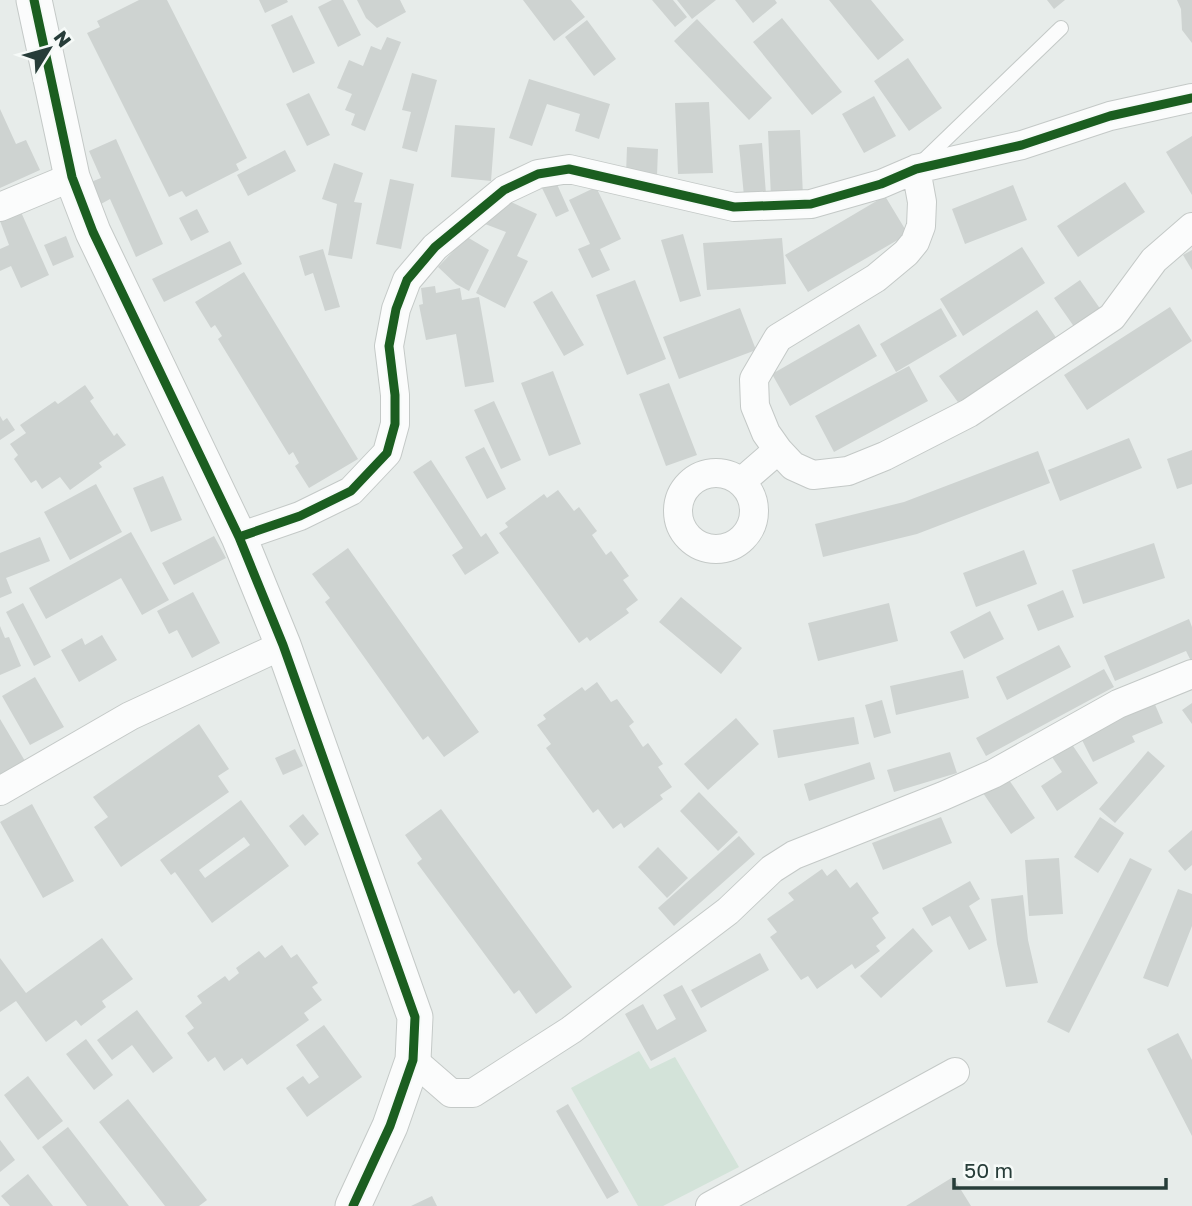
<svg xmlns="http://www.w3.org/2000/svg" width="1192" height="1206" viewBox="0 0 1192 1206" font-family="'Golos Text',sans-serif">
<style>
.green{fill:#d3e3d9}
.building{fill:#ced3d1;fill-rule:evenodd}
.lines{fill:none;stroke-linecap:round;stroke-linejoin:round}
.service-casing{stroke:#c4c9c7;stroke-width:16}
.minor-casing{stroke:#c4c9c7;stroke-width:30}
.tertiary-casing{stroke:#c4c9c7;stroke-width:37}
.service{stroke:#fbfcfc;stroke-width:14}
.minor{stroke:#fbfcfc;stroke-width:28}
.tertiary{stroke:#fbfcfc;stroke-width:35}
.cycleway-casing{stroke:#f6faf8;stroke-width:13}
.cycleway{stroke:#1b5e20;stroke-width:9}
</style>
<rect width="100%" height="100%" fill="#e7ecea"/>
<path class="green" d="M639,1051L650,1069L675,1057L739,1167L663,1206H638L571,1088Z"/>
<path class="building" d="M139,0H167L247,158L236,164L239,170L186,197L182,191L169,197L87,33L100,27L97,21Z
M259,0H287L288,2L265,13Z
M332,0H343L361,35L338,47L318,7Z
M357,0H400L406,12L377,28L366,18Z
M523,0H571L585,17L554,41Z
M652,0H673L687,17L675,27Z
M677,0H716L692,19Z
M735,0H775L777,3L753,23Z
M829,0H871L904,40L878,60Z
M1047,0H1065L1054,9Z
M1177,0H1192V43L1182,30L1181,9Z
M292,15L315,63L293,73L271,25Z
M782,18L842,92L812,115L753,42Z
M697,19L772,98L749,120L674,41Z
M587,20L616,59L594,76L565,37Z
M387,37L401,42L365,131L351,125L355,114L345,110L352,94L337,88L349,60L363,66L371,46L381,50Z
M908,58L942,108L909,131L874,81Z
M412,73L437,80L417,152L402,148L411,112L402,110Z
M529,79L610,104L599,139L575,131L580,114L547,104L532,146L509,138Z
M309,93L330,135L307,146L286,104Z
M874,96L896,136L864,153L842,114Z
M709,102L713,173L678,174L675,103Z
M0,109L16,144L26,140L40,170L0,188Z
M455,125L495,128L491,181L451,177Z
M800,130L803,196L771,197L768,131Z
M1192,136V195L1166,152Z
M116,139L163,244L136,257L110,199L101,204L91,182L101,178L89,151Z
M762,143L766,194L744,196L739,145Z
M627,147L658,149L657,176L626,174Z
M285,150L296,171L248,196L237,175Z
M334,163L363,173L354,202L362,203L352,259L328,255L337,204L322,199Z
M390,179L414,184L401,249L376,244Z
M556,182L569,211L556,217L542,188Z
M1125,182L1145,212L1078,257L1057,226Z
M1013,185L1027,220L965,244L952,209Z
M596,187L621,239L600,249L610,270L592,278L578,249L590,244L569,200Z
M885,196L908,234L808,292L785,255Z
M511,202L537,214L517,256L528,261L505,308L476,293L506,232L485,224Z
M197,209L209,232L191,241L179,218Z
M21,212L49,275L21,288L11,266L0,271V249L9,245L0,221Z
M683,234L701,296L680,302L661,240Z
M66,236L74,257L53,266L44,245Z
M467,237L489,250L469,291L456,284L438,267Z
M782,238L786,284L707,290L703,243Z
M230,241L242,264L164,302L152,279Z
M1022,247L1045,283L963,336L940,299Z
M323,249L340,307L325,311L313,273L305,276L299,256Z
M1192,250V270L1183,255Z
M244,272L358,459L309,488L295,466L299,463L293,452L289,455L218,339L222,336L215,325L211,328L195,302Z
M635,280L666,359L627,375L596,295Z
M1080,280L1101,310L1075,328L1054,298Z
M435,286L436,293L460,288L462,300L479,297L494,382L465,387L456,334L426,340L419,305L423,304L421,288Z
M552,291L584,345L564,356L533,302Z
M1170,307L1192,341L1087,410L1064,375Z
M740,308L756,350L679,379L663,337Z
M941,308L957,336L896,372L880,344Z
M1037,310L1057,339L960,405L939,376Z
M859,324L877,356L790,406L772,374Z
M909,366L928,401L834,452L815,416Z
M553,371L581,444L549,456L521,383Z
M669,383L697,455L666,466L639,394Z
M85,385L94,398L90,401L114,436L117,433L126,445L99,463L102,467L70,490L60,477L42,489L36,480L31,483L14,459L18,455L10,444L26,433L20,425L55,401L58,404Z
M494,401L521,460L501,469L474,410Z
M0,416L3,421L7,418L15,430L0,440Z
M1129,438L1142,468L1060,501L1048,470Z
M484,447L506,489L487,499L465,457Z
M1192,450V484L1177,489L1167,459Z
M1038,451L1050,483L917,534L823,557L815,524L904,502Z
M431,460L481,537L486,533L499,553L465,575L452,555L463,548L413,472Z
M163,476L182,520L151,532L133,488Z
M96,484L122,532L70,560L44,512Z
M558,490L574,511L579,507L597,531L592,535L606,555L611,551L629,576L623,580L638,600L626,609L629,613L590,641L587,637L579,643L499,533L508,527L505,523L544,494L547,498Z
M131,532L169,600L142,615L121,578L46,619L29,588Z
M214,536L226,558L174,585L162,563Z
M40,537L50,561L6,578L12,593L0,598V553Z
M1154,543L1165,578L1083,604L1072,570Z
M348,548L479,732L444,757L428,736L423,740L325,602L330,598L312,574Z
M1024,550L1037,584L976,607L963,573Z
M1063,590L1074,617L1038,631L1027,605Z
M193,592L220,643L192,658L177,630L169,634L157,611Z
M681,597L742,648L721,674L659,622Z
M23,603L51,657L34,666L6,612Z
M889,603L898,641L818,661L808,623Z
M990,611L1004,639L964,659L950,632Z
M1189,619L1192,627V663L1186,651L1115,681L1104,656Z
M0,626L5,638L9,637L21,666L0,675Z
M102,635L117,660L79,682L61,650L82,638L85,645Z
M1059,645L1071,667L1007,700L996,677Z
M1104,669L1114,687L986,756L976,738Z
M963,670L969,698L896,715L890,686Z
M35,677L64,727L30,745L2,696Z
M597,682L611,702L617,699L634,722L629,726L643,747L648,743L663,764L658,767L672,787L660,795L663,799L624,828L621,823L613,829L598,809L593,813L546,748L551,744L537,725L546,719L543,715L582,687L585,691Z
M882,700L891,733L874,738L865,705Z
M1153,700L1163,723L1132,736L1135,742L1093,762L1080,736Z
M1192,703V724L1182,710Z
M854,717L859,744L778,758L773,730Z
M736,718L759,744L708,790L684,764Z
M0,719L25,761L0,776Z
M199,724L229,769L218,776L229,792L121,867L94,827L108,817L93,797Z
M1069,740L1098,783L1057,811L1041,786L1062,772L1050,754Z
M295,749L303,766L283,775L275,758Z
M1148,751L1165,766L1115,823L1099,809Z
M950,752L957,773L894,792L887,770Z
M870,762L875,779L809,801L804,784Z
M1007,777L1035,818L1011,834L983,793Z
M699,792L738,832L718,851L680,811Z
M241,800L289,866L212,923L175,872L171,875L160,860ZM244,837L250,845L205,878L199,870Z
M32,804L74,881L43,898L0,822Z
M441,809L572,987L536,1014L519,990L514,994L417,863L422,859L405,835Z
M303,814L319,834L305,846L289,826Z
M941,817L952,843L883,870L872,843Z
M1100,817L1124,833L1098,873L1074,857Z
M1192,830V865L1185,871L1168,851Z
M739,836L755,854L674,926L658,908Z
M658,847L688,878L667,898L638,867Z
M1059,858L1063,914L1029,916L1025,860Z
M1130,858L1152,869L1069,1033L1047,1022Z
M822,869L827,876L836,869L850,888L857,882L879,913L872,918L886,938L876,946L880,951L855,969L852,964L817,989L808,976L801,980L770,937L777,932L767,919L794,900L788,893Z
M970,881L980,899L969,906L987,940L969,950L950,916L932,926L922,908Z
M1178,889L1192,894V926L1168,987L1143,978Z
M1023,895L1028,940L1038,983L1006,987L997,944L991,899Z
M913,928L933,951L881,998L860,976Z
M102,938L133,979L102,1001L106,1007L81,1026L76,1020L46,1042L16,1001L0,1012V958L26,993Z
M282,945L291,958L297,954L318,983L312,987L322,1000L304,1013L309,1020L247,1065L242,1058L224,1071L215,1057L208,1062L187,1033L194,1028L185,1016L202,1003L197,996L225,976L229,981L239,973L236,968L259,951L265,958Z
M760,953L769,970L701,1008L691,990Z
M682,985L707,1031L651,1061L625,1014L643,1004L657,1030L676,1019L663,995Z
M137,1010L173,1058L153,1073L132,1045L112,1060L97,1040Z
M324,1025L362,1077L307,1117L286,1088L303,1076L309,1084L319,1077L296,1045Z
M1178,1033L1192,1060V1136L1147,1049Z
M86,1039L113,1075L94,1090L66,1054Z
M28,1076L63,1121L38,1140L4,1095Z
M128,1099L207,1200L199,1206H165L99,1122Z
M568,1104L619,1192L607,1199L556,1111Z
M68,1127L129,1206H87L42,1147Z
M0,1140L15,1160L0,1172Z
M28,1174L53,1206H10L1,1196Z
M953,1177L971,1206H906Z
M432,1196L437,1206H411Z"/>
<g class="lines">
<g class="service-casing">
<path id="service" d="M921,163L1061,28"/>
</g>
<g class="minor-casing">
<path id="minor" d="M916,169L922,202L921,226L915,242L906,253L876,278L778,338L754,379L755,406L766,433L778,450L793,466L813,475L848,471L885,456L969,413L1112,317L1154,260L1192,227
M0,207L72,177
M678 511a38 38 0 1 1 76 0a38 38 0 1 1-76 0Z
M741,482L778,450
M239,537L300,516L351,491L387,453L395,424V395L389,346L396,309L407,280L435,247L504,190L538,174L569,169L734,207L811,204L881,184L916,169L1022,145L1110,116L1192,98
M0,791L130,716L283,645
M413,1060L451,1093H473L571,1030L728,911L772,869L794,855L943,796L993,774L1118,704L1192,674
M710,1206L955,1072"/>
</g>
<g class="tertiary-casing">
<path id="tertiary" d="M34,0L72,177L93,232L239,537L283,645L415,1017L413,1060L390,1126L353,1206"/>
</g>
<use href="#service" class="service"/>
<use href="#minor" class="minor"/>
<use href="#tertiary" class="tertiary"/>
<g class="cycleway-casing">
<path id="cycleway" d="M34,0L72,177L93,232L239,537L283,645L415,1017L413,1060L390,1126L353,1206
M239,537L300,516L351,491L387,453L395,424V395L389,346L396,309L407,280L435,247L504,190L538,174L569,169L734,207L811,204L881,184L916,169L1022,145L1110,116L1192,98"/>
</g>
<use href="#cycleway" class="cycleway"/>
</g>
<g transform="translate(49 49) rotate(53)" stroke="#f6faf8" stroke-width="5" paint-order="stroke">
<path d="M0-5L12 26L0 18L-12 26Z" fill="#273d39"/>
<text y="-10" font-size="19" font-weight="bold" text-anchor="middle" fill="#273d39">N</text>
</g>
<path d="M954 1178v10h212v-10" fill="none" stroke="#273d39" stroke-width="3.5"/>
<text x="964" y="1178" font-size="21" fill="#273d39" stroke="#f6faf8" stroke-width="5" paint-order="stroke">50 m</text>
</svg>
